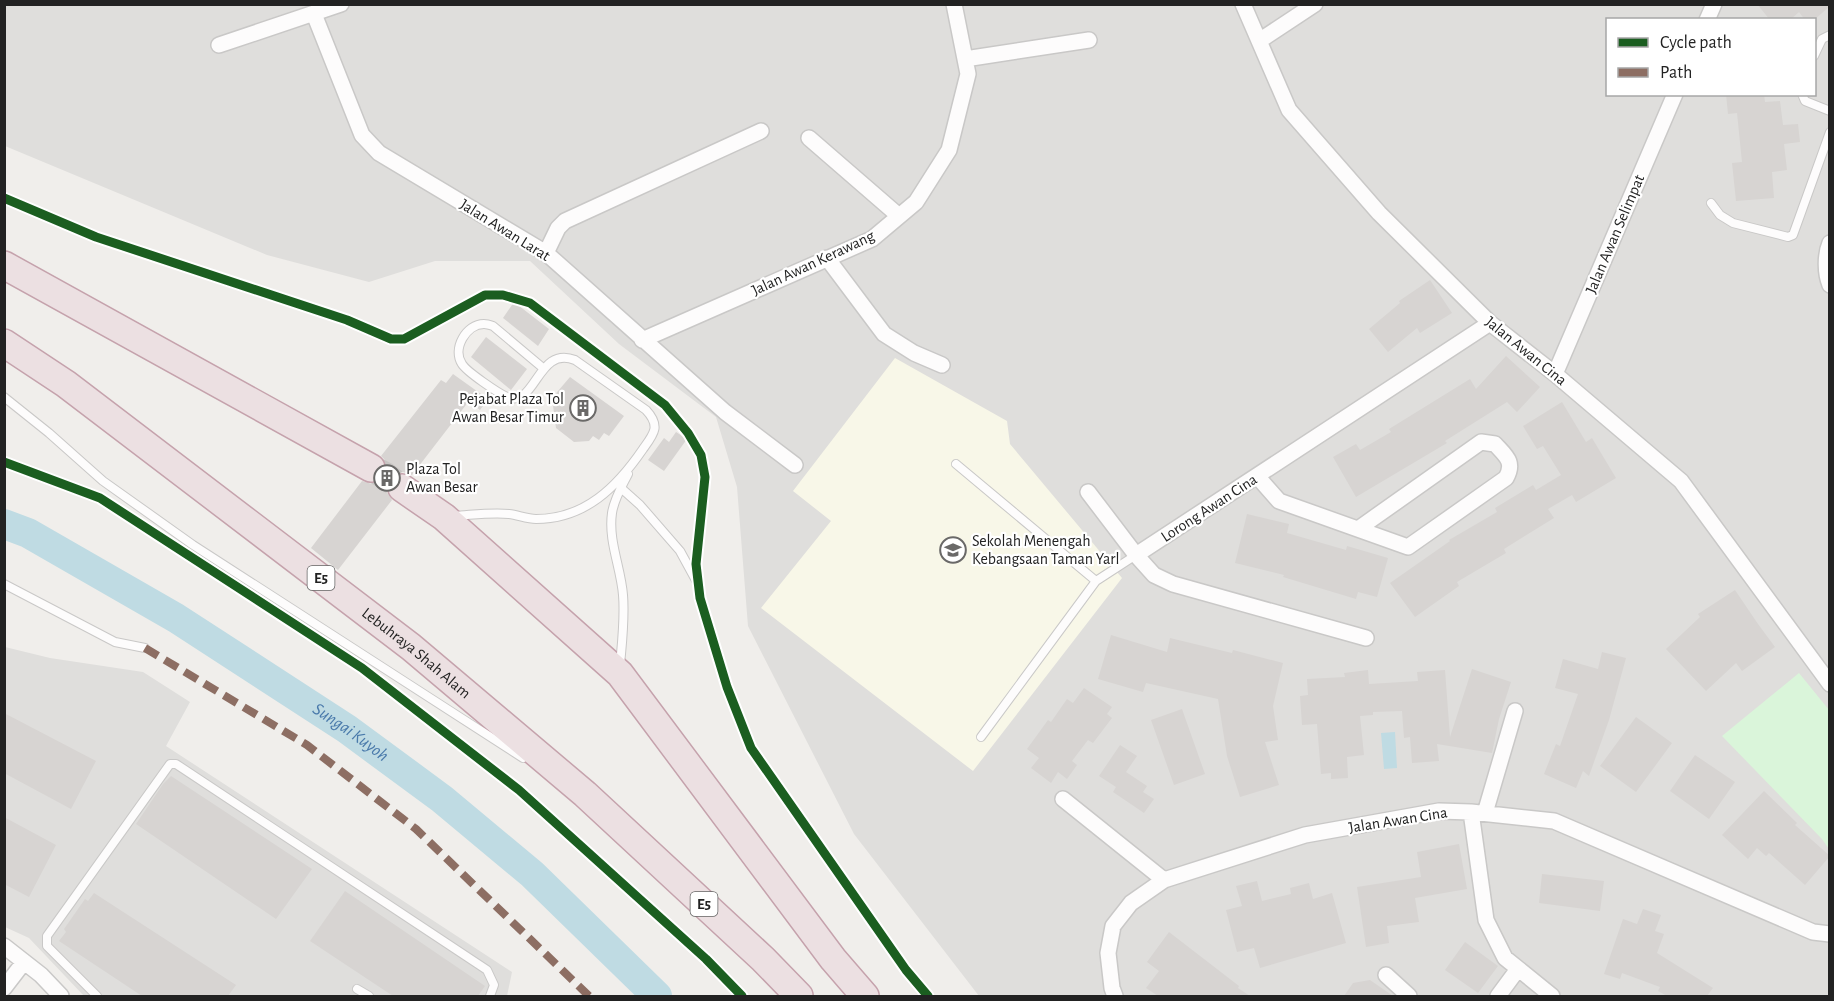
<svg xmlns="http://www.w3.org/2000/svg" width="1834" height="1001" viewBox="0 0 1834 1001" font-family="'Alegreya Sans',sans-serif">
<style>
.residential{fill:#dfdedc;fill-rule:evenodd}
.education{fill:#f8f7e8}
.park{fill:#daf5da}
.water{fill:#bfdbe3}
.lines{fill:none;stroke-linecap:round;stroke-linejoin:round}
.river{stroke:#bfdbe3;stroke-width:30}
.building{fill:#d7d4d2}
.highway-tunnel{stroke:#c7c5c3;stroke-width:27;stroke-dasharray:27 14;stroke-linecap:butt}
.lane-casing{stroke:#c9c8c7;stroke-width:10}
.street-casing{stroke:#c9c8c7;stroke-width:18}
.highway-casing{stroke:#c5a2ac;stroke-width:30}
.lane{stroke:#fdfcfc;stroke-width:8}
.street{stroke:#fdfcfc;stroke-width:15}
.highway{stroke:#ece0e2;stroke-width:27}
.quiet{stroke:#8d6e63;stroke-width:8;stroke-dasharray:15 8;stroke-linecap:butt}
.cycleway-casing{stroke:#fff;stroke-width:13}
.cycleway{stroke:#1b5e20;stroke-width:9}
.labels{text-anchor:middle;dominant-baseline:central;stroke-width:4.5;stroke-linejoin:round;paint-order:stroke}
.shield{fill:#fff;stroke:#646464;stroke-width:1.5}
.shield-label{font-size:15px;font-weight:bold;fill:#222}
.street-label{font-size:16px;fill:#222;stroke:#fff}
.poi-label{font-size:16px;fill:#222;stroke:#fff;text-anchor:start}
.water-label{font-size:18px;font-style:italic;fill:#4a7aab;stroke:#fff}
</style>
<rect width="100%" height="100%" fill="#f0eeeb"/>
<path class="residential" d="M4,5H1829V996H979L854,834L748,626L737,487L716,417L619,344L530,261H435L369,282L267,255L5,146ZM1608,20H1814V94H1608Z
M5,647L50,658L143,672L190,702L166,746L512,972L507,996H84L29,938L5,927Z"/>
<path class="education" d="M895,358L1007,421L1010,444L1122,578L973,771L761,608L831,521L793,491Z"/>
<path class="park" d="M1799,673L1829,710V849L1822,839L1722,736Z"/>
<path class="water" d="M1395,732L1397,768L1384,769L1381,733Z"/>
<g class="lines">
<path class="river" id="s1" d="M4,524L28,533L176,618L347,729L442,799L532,874L657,996"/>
</g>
<path class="building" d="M1757,4H1830V6L1814,20H1805L1799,12L1790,20H1770Z
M1726,94H1764L1765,102L1780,101L1783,125L1798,124L1800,142L1784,144L1787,170L1772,172L1774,198L1736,201L1732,163L1742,162L1737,113L1728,114Z
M1430,280L1452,313L1420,333L1417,328L1388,352L1369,329L1400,303L1399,301Z
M514,302L549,329L538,346L503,318Z
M486,337L527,369L511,390L471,357Z
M1506,356L1540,387L1517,412L1507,402L1445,441L1447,443L1356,497L1333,457L1356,444L1360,450L1391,432L1389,429L1470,379L1476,389Z
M453,374L488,399L480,410L469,401L412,475L403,472L395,474L389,479L386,487L388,494L392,500L338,570L311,548L362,481L372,484L380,481L384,476L387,467L385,460L381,456L441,380L446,383Z
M570,377L624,416L609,436L604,433L599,440L593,436L589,441L574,442L556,428L552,398Z
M1562,402L1586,442L1592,438L1616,478L1576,502L1572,495L1548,509L1554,518L1504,549L1506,553L1457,582L1459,586L1415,617L1390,583L1450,541L1449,540L1497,512L1495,508L1533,485L1536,490L1561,475L1543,446L1537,449L1523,426Z
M676,432L687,439L664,471L648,460L664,438L669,442Z
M1247,514L1289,524L1287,533L1346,550L1347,546L1388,558L1377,597L1358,592L1356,599L1283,577L1284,575L1235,563Z
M1735,590L1758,624L1775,647L1742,671L1736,663L1706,691L1666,649L1700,617L1698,614Z
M1111,635L1167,652L1170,638L1232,653L1233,650L1283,663L1273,706L1278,740L1265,742L1279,785L1240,797L1227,756L1218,699L1146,683L1143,692L1098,679Z
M1602,652L1626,658L1609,720L1589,776L1583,771L1576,788L1544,774L1556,744L1560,746L1578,694L1555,688L1563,659L1598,669Z
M1472,669L1511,682L1499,719L1492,753L1437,744L1439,761L1412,763L1410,737L1404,738L1402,711L1373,712V715L1360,716L1364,755L1347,757L1348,778L1331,779V773L1321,774L1317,724L1302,725L1300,696L1308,695L1307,679L1345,677L1344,673L1368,670L1369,684L1418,681L1417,672L1445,670L1450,737Z
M1084,688L1112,707L1107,714L1112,718L1093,743L1088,740L1072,761L1077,765L1067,779L1058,772L1051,783L1031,768L1039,758L1027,749L1048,720L1051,722L1067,699L1073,703Z
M1182,709L1205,774L1174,785L1151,720Z
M4,713L96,761L71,809L4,773Z
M1636,717L1672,743L1636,792L1600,766Z
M1120,745L1137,756L1126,772L1147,786L1143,792L1154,799L1144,813L1113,792L1116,787L1099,776Z
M1695,755L1735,782L1709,819L1670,791Z
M171,776L312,869L276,919L136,824L163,784Z
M1764,791L1797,823L1795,825L1830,856L1805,885L1769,853L1766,856L1757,848L1748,859L1722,835Z
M4,817L56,845L29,897L4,884Z
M1459,844L1467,889L1415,898L1419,922L1387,926L1389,943L1366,947L1357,887L1421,877L1417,852Z
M1542,874L1604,881L1600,911L1539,903Z
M1257,881L1262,901L1291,894L1290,888L1309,883L1313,899L1332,893L1346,943L1260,968L1254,948L1237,952L1226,910L1242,906L1236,886Z
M345,891L485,986L478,996H393L310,941Z
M94,893L236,985L228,996H142L59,941L66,932L64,929L85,899L88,901Z
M1643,909L1661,915L1655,931L1664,934L1657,953L1713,988L1707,996H1667L1658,991L1660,987L1622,973L1620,979L1604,974L1623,919L1637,924Z
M1169,932L1239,986L1238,988L1250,996H1158L1146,988L1159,971L1147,962Z
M1465,942L1498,966L1478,993L1445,970Z
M1370,980L1393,996H1344L1353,983Z"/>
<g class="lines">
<path class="highway-tunnel" d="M371,468L386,476L402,488"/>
<g class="lane-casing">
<path id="lane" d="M1814,56L1822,39L1830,35
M1802,94L1805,101L1830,111
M1711,203L1720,215L1733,223L1788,237L1793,235L1830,132
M4,397L49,433L103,481L193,545L523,758
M956,464L1096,581
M621,488L640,505L680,551L698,584
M454,516C472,515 492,512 509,514C518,515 527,519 536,519C585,519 617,487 643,449C654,434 661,426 646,410L575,360C537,345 536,409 507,397C498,393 467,372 462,364C452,349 466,324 484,324C487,324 490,325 493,326L543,368
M4,584L115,642L145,648
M620,665C622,642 625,618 623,595C621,568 608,541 612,513C614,499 622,486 628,474
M981,737L1096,581L1136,555
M357,989L369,996
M97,996L47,946V936L170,764H176L487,970L494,985L490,996"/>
</g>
<g class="street-casing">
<path id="street" d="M1243,4L1289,110L1379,213L1490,323L1555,374L1681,481L1830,684
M314,14L362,135L379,153L546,253L725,412L795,465
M1707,20L1714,4
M1259,41L1315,4
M219,45L341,4
M965,59L1089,40
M809,138L899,216
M1830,243C1825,255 1825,273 1830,285
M546,253L558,228L565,221L761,131
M827,258L884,334L914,353L942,365
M642,340L872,239L916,202L949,150L968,74L954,4
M1555,374L1675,94
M1257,476L1279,501L1408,547L1506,478C1515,462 1506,456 1495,444L1481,442L1358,529
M1088,492L1136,555
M1366,638L1173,584L1154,575L1136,555L1490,323
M1063,799L1164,880
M1471,812L1486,920L1505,958L1552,996
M1485,813L1515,711
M4,946L41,975L61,996
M1386,975L1409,996
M4,988L24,962
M1115,996L1112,988L1108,953L1113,926L1131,903L1164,880L1305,835L1439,811L1471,812L1554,821L1813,932L1830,934
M1498,996L1518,969"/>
</g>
<g class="highway-casing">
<g id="highway">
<path d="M4,265L371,468"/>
<path id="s2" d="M4,343L66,384L411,647L585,794L763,959L799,996"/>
<path d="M402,488L444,517L620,674L833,959L865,996"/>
</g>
</g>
<use href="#lane" class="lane"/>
<use href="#street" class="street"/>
<use href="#highway" class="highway"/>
<path class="quiet" d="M145,648L307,745L416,829L589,996"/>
<g class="cycleway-casing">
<path id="cycleway" d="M4,198L96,237L347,320L391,339H404L485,295H503L530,303L665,405L688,433L701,455L705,477L696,564L700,598L727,687L751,748L906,970L928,996
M4,462L100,498L362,668L519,790L706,959L742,996"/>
</g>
<use href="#cycleway" class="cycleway"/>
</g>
<defs>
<g id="building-ring" transform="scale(1.35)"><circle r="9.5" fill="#fff" stroke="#6a6968" stroke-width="1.5"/><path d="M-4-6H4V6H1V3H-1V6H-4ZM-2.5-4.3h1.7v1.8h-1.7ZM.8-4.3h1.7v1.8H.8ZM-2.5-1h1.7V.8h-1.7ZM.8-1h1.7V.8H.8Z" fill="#6a6968"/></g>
<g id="school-ring" transform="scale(1.35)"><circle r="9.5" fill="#fff" stroke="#6a6968" stroke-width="1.5"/><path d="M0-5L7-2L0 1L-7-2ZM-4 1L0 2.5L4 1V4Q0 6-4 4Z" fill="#6a6968"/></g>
</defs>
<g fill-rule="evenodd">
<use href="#building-ring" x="583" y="408"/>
<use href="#building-ring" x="387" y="478"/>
<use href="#school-ring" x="953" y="550"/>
</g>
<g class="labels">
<g class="shield">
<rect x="307.5" y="566" width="27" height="24" rx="4.5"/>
<rect x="690.5" y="892" width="27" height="24" rx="4.5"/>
</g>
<g class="shield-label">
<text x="321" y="578">E5</text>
<text x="704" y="904">E5</text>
</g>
<g class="street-label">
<text transform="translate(505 230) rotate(32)">Jalan Awan Larat</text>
<text transform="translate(1615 234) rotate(-67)">Jalan Awan Selimpat</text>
<text transform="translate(813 263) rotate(-25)">Jalan Awan Kerawang</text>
<text transform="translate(1526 351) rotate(39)">Jalan Awan Cina</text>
<text transform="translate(1209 508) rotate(-33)">Lorong Awan Cina</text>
<text stroke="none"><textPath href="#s2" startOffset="516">Lebuhraya Shah Alam</textPath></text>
<text transform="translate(1398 820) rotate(-9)">Jalan Awan Cina</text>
</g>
<g class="poi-label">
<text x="564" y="399" text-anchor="end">Pejabat Plaza Tol<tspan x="564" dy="18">Awan Besar Timur</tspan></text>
<text x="406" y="469">Plaza Tol<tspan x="406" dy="18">Awan Besar</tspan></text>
<text x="972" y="541">Sekolah Menengah<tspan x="972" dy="18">Kebangsaan Taman Yarl</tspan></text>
</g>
<g class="water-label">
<text stroke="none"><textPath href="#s1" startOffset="405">Sungai Kuyoh</textPath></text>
</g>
</g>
<rect width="1834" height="1001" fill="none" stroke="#222222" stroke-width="12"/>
<rect x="1606" y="18" width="210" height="78" fill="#ffffff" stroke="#a7a7a7" stroke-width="1.5"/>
<rect x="1618" y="38" width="30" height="9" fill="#1b5e20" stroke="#a7a7a7" stroke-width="1.5"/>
<text x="1660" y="48" font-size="18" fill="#222222">Cycle path</text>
<rect x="1618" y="68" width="30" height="9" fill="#8d6e63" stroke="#a7a7a7" stroke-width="1.5"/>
<text x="1660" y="78" font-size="18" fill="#222222">Path</text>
</svg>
